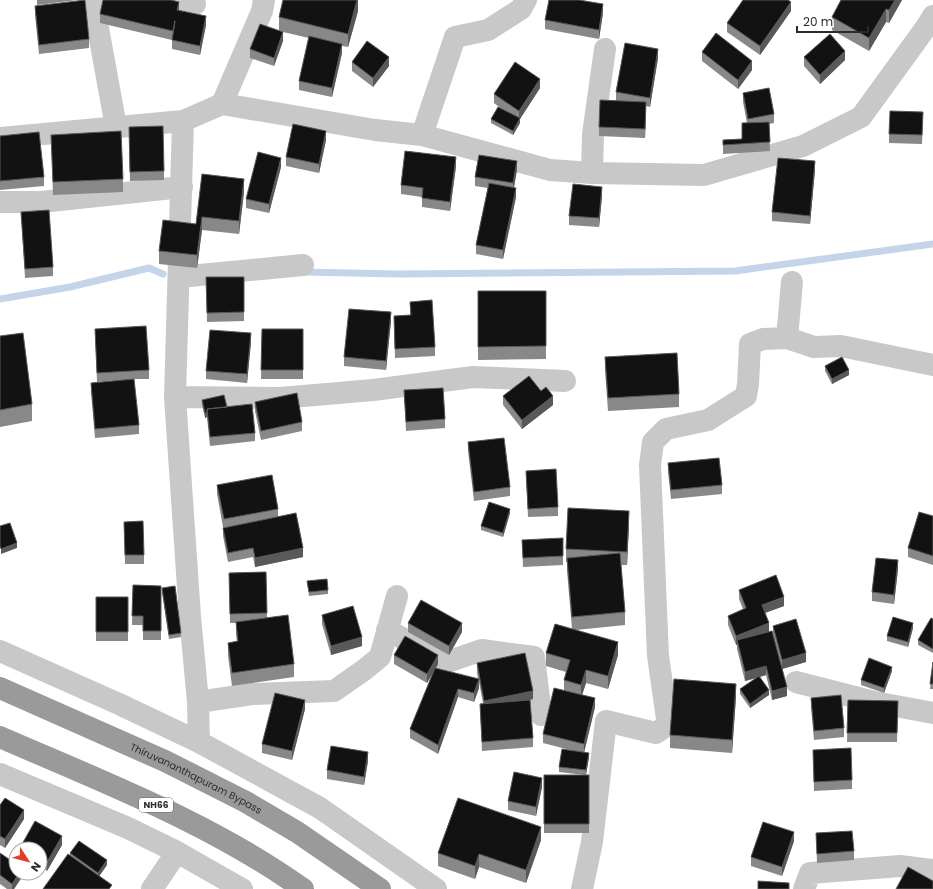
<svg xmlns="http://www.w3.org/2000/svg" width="933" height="889" viewBox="0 0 933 889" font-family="Poppins,sans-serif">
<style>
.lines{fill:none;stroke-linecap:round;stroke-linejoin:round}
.stream{stroke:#c4d5ea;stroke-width:7}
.minor{stroke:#c8c8c8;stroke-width:22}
.tertiary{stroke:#c8c8c8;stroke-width:22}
.trunk{stroke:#9a9a9a;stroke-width:22}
.wall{fill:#888}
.shaded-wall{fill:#595959}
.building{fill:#121212;stroke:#595959}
.labels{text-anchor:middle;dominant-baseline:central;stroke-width:4;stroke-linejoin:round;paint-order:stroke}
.shield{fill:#fff;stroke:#6b6b6b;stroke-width:1}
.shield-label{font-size:9px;font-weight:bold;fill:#2b2b2b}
.street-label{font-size:10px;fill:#2b2b2b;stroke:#fff}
</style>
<rect width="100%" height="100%" fill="#fff"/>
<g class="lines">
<path class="stream" d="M301,272L399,274L735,271L933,244
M0,299L70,287L149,268L163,274"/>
<path class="minor" d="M97,0L96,17L116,127
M176,0L195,4
M222,104L262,11L264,0
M183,121L175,397L190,616L198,702L199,742
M422,135L455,37L488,30L521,9L526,0
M0,138L183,121L222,104L375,130L422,135L550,170L592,173L704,175L803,146L861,117L927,26L933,16
M592,173L593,134L605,49
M0,202H41L182,187
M179,277L303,265
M787,338L814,347L841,346L933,365
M175,397L280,398L373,390L473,377L565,381
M387,630L447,662L482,650L534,657L541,715
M796,682L874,702L933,713
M198,702L252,694L334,691L364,670L380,657L397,596
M152,889L177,852
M582,889L592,842L606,721L656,733L666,726L667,719L658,656L650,465L653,442L666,429L708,420L746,396L748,384L750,344L763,339L787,338L792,282
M804,889L810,873L900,866L933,870"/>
<path class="tertiary" d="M0,651L119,704L199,742L320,808L436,889
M0,774L128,828L177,852L242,889"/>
<g class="trunk">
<path id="s1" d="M0,688L165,761L246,802L297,832L380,889"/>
<path d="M0,737C103,782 211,823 303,889"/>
</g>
</g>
<path class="wall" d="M37,0H77L37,5Z
M358,0V11L348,47L342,46V53L332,97L299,90V81L309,38L279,31V17Z
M841,0H902L889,23L886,22L869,51L832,30V17Z
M35,6L89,39V48L39,54L35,15Z
M179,11L206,25L200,55L172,49V40L100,23V14Z
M791,11L760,55L727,32V23Z
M603,13L599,39L545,29V20Z
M283,41L274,66L250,58V49Z
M702,52L752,70L738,89L702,61Z
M804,57L845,60L820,84L804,66Z
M658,58L650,107L646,106L645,138L599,136V127L616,100V92Z
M352,62L389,66L373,87L352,71Z
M540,88L520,119V123L513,135L491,123V119L499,107L494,103V94Z
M743,93L774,114V123L769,124L770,151L723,154V140L742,139V123H747L743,102Z
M923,121L922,144L889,143V134Z
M51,135L123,179V192L53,195Z
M0,136L44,177V186L0,190Z
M129,136L164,171V180L130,181Z
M326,140L319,173L286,166V157Z
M456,166L450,211L422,207V197L401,194V185Z
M281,167L269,213L246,208V199Z
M517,170L514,188L516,197L503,259L476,254V245L488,188L475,186V177Z
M815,170L810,224L772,221V212Z
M202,174L244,192L239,234L202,230L197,268L159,264V251L196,224Z
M602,196L599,227L569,225V216Z
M21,212L53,267V276L25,278Z
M206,277H244V321L207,322Z
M478,291H546V359L478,360Z
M410,302L435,347V356L395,358L394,316L410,315Z
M391,321L386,370L344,366V357Z
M95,329L149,370V379H134L139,425V434L95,438L91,392V383L117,380L97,382Z
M262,329H303V379H261Z
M0,336L32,404V421L0,427Z
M251,342L247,383L206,379V371Z
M605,357L679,394V407L608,411L605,370Z
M825,366L849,375L832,384L825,371Z
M404,390L445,419V428L406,431Z
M541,391L553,405L522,429L503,405V396Z
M202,400L227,407L255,433V441L210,446L207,417L205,418L202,405Z
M255,402L302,422V431L261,440L255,411Z
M468,442L510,487V496L474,501L468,451Z
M668,463L722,485V494L671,499L668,472Z
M526,471L558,507V516L528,517Z
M217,485L278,509V516L303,557L255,567L253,557L228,562L223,536V527L217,494Z
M510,513L503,537L481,530V526Z
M933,516V565L908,557V548Z
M124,522L144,555V564H125Z
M629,524L627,565H621L625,612V625L576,630L618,655L608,689L586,683L582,695L595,707L584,752L589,757L586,775H589V833H544V775H585L559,772V767L574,751L543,743V734L564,691V680L566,672L546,666V653L572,629L567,571V562H566V549Z
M522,540L563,556V565L523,567Z
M898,569L894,604L872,601V592Z
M266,572L267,618L294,664V677L232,686L228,656V643L237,642L236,635V623H230L229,573Z
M307,581L328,590V594L309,596Z
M133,585L161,586V640H143V625H132Z
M162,588L181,633V637L169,639L162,592Z
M739,590L784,606L765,613L769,632L767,633L773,631V626L806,662L782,669L787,696L772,700L766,675L760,677L769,695L750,708L740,694V689L757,678L745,681L737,649V645H736L728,625V616L743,609L739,599Z
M96,597H128V641H96Z
M322,615L362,646L331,655L322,624Z
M933,619V653L918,645V640Z
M408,623L462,632L449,655L408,632Z
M913,628L908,647L887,641V636Z
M394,655L438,664L436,668L478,679L477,672V663L533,699L530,700L533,738V747L482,751L480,704L483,703L479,682V688L474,702L458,697L438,754L410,738V729L433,673L427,683L394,664Z
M933,662V689H930Z
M892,671L884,693L861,685V680Z
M736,697L732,753L670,748V735Z
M811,698L844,728V737L814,740L811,707Z
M848,700L898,701L897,742H847Z
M305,709L292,760L262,753V744Z
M813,750L852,780V789L814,791Z
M368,761L364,785L327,779V770Z
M542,787L536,816L508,810V801Z
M0,805L24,819L5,848L0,845Z
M816,833L854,851V860L817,863Z
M541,840L526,883L479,867L475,879L438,866V853Z
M794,841L782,876L751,866V857Z
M62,845L47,871L40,866V849H21V846Z
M0,853L22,873V877L14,889H7L0,884Z
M70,853L107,865L99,876L112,889L70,856Z"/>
<path class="shaded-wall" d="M357,0H358V11L348,47V34Z
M895,0H902L889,23V10Z
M179,2V11L177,10Z
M791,2V11L760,55V46Z
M603,4V13L599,39V30Z
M886,9V22L869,51V38Z
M206,16V25L200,55V46Z
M283,32V41L274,66V58Z
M342,44V53L332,97V88Z
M658,49V58L650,107V98Z
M845,51V60L820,84V75Z
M389,57V66L373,87V78Z
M752,61V70L738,89V80Z
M540,79V88L520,119V123L513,135V131L519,119V111Z
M646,102V111L645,138V129Z
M326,131V140L319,173V164Z
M456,157V166L450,211V202Z
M281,158V167L269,213V204Z
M517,161V170L513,192V183Z
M815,161V170L810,224V216Z
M244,179V192L239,234V221Z
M602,187V196L599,227V218Z
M516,188V197L503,259V250Z
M202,217V230L197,268V255Z
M391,312V321L386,370V361Z
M251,333V342L247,383V374Z
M849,370V375L832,384V379Z
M553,396V405L522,429V420Z
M205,413H207V417L205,418Z
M510,509V513L503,537V533Z
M629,511V524L627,565V552Z
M17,543V548L1,554V549Z
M303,548V557L255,567V558Z
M898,560V569L894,604V595Z
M784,597V606L762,614V605Z
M462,623V632L449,655V646Z
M769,623V632L738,644L737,640V645H736V636Z
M913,623V628L908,647V642Z
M362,637V646L331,655V646Z
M618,642V655L608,689V676Z
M806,653V662L782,669V660Z
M438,655V664L427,683V674Z
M766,666V675L745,681V672Z
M892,667V671L884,693V688Z
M586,670V683L581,698V685Z
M479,679V688L474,702V693Z
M736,684V697L732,753V740Z
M787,687V696L772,700V691Z
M458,689V697L438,754V745Z
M769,690V695L750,708V704Z
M533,691V699L484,710V701Z
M595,698V707L584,753V744Z
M305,700V709L292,760V751Z
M368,752V761L364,785V777Z
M589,753V757L586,775V770Z
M542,778V787L536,816V807Z
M24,810V819L5,848V839Z
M541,827V840L526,883V870Z
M794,832V841L782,876V867Z
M62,836V845L47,871V862Z
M479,854V867L475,879V866Z
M107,860V865L98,878V873Z
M19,873H22V877L14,889H12V884Z"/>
<path class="building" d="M85,0L89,39L39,45L35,6Z
M103,0H171L179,2L177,10L206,16L200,46L172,40L175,21L173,31L100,14Z
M283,0H357L348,34L279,17Z
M549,0H579L603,4L599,30L545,20Z
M743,0H788L791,2L760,46L727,23Z
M841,0H895L889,10L886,9L869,38L832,17Z
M260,24L283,32L274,58L250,49Z
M716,33L752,61L738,80L702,52Z
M830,34L845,51L820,75L804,57Z
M309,36L342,44L332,88L299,81Z
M367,41L389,57L373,78L352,62Z
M625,43L658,49L650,98L616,92Z
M515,62L540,79L519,111L494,94Z
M769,88L774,114L748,119L743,93Z
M600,100L646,102L645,129L599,127Z
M498,107L520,118L513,131L491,119Z
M890,111L923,112L922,135L889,134Z
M769,122L770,142L723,145V140L742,139V123Z
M293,124L326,131L319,164L286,157Z
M163,126L164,171L130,172L129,127Z
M121,131L123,179L53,182L51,135Z
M39,132L44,177L0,181V136Z
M405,151L456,157L450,202L422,198L423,188L401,185Z
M258,152L281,158L269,204L246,199Z
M479,155L517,161L513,183L475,177Z
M778,158L815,161L810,216L772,212Z
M202,174L244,179L239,221L202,217L197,255L159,251L163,220L196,224Z
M489,183L516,188L503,250L476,245Z
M573,184L602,187L599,218L569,216Z
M49,210L53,267L25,269L21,212Z
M206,277H244V312L207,313Z
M478,291H546V346L478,347Z
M432,300L435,347L395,349L394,316L411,315L410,302Z
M349,309L391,312L386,361L344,357Z
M146,326L149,370L97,373L95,329Z
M262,329H303V370H261Z
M210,330L251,333L247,374L206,371Z
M23,333L32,404L0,410V336Z
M677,353L679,394L608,398L605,357Z
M842,357L849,370L832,379L825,366Z
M529,376L541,391L546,387L553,396L522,420L503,396Z
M134,379L139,425L95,429L91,383Z
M443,388L445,419L406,422L404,390Z
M297,393L302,422L261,431L255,402Z
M224,395L227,407L207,409V413H205L202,400Z
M252,404L255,433L210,437L207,409Z
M504,438L510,487L474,492L468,442Z
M719,458L722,485L671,490L668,463Z
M556,469L558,507L528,509L526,471Z
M272,475L278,509L224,519L217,485Z
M489,502L510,509L503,533L481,526Z
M568,508L629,511L627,552L566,549Z
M919,512L933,516V556L908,548Z
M296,513L303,548L255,558L253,548L228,553L223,528Z
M143,521L144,555H125L124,522Z
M10,523L17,543L1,549L0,546V526Z
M563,538V556L523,558L522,540Z
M620,553L625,612L572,617L567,558Z
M876,558L898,560L894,595L872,592Z
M266,572L267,613L230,614L229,573Z
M776,575L784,597L762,605L769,623L736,636L728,616L746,608L739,590Z
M327,579L328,590L309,592L307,581Z
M133,585L161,586V631H143V616H132Z
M175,586L181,633L169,635L162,588Z
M96,597H128V632H96Z
M421,600L462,623L449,646L408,623Z
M353,606L362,637L331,646L322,615Z
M288,615L294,664L232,673L228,643L238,641L236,622Z
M893,617L913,623L908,642L887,636Z
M931,618L933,619V649L918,640Z
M796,619L806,653L782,660L773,626Z
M555,624L618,642L608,676L586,670L581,685L564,680L570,660L546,653Z
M772,631L787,687L772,691L766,666L745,672L737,640Z
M405,636L438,655L427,674L394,655Z
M525,653L533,691L484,701L477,663Z
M869,658L892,667L884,688L861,680Z
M933,662V684H930Z
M435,668L479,679L474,693L458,689L438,745L410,729Z
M759,676L769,690L750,704L740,689Z
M674,679L736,684L732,740L670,735Z
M554,688L595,698L584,744L543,734Z
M275,693L305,700L292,751L262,744Z
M841,695L844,728L814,731L811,698Z
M530,700L533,738L482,742L480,704Z
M848,700L898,701L897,733H847Z
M331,746L368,752L364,777L327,770Z
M851,748L852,780L814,782L813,750Z
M562,749L589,753L586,770L559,767Z
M514,772L542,778L536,807L508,801Z
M544,775H589V824H544Z
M5,798L24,810L5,839L0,836V805Z
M458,798L541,827L526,870L479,854L475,866L438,853Z
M35,821L62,836L47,862L40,858V849H25L21,846Z
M763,822L794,832L782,867L751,857Z
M852,831L854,851L817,854L816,833Z
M79,841L107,860L98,873L70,853Z
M0,853L16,864V873H19L12,884L0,875Z
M68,854L112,885L109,889H43Z
M908,867L933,881V889H896Z
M758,881L789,883V889H758Z"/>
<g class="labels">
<rect class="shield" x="139" y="798" width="34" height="14" rx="3"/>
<g class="shield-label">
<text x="156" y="805">NH66</text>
</g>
<g class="street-label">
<text stroke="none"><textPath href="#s1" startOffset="216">Thiruvananthapuram Bypass</textPath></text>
</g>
</g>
<g transform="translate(28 861) rotate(126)"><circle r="19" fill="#ffffff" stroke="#aaaaaa"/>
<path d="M0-3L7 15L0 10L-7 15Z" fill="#e53d2b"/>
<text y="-6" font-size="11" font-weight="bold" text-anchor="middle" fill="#2b2b2b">N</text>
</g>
<path d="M797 26v6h71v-6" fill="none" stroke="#2b2b2b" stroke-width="2"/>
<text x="803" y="26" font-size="12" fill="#2b2b2b" stroke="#ffffff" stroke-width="3" paint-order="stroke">20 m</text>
</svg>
